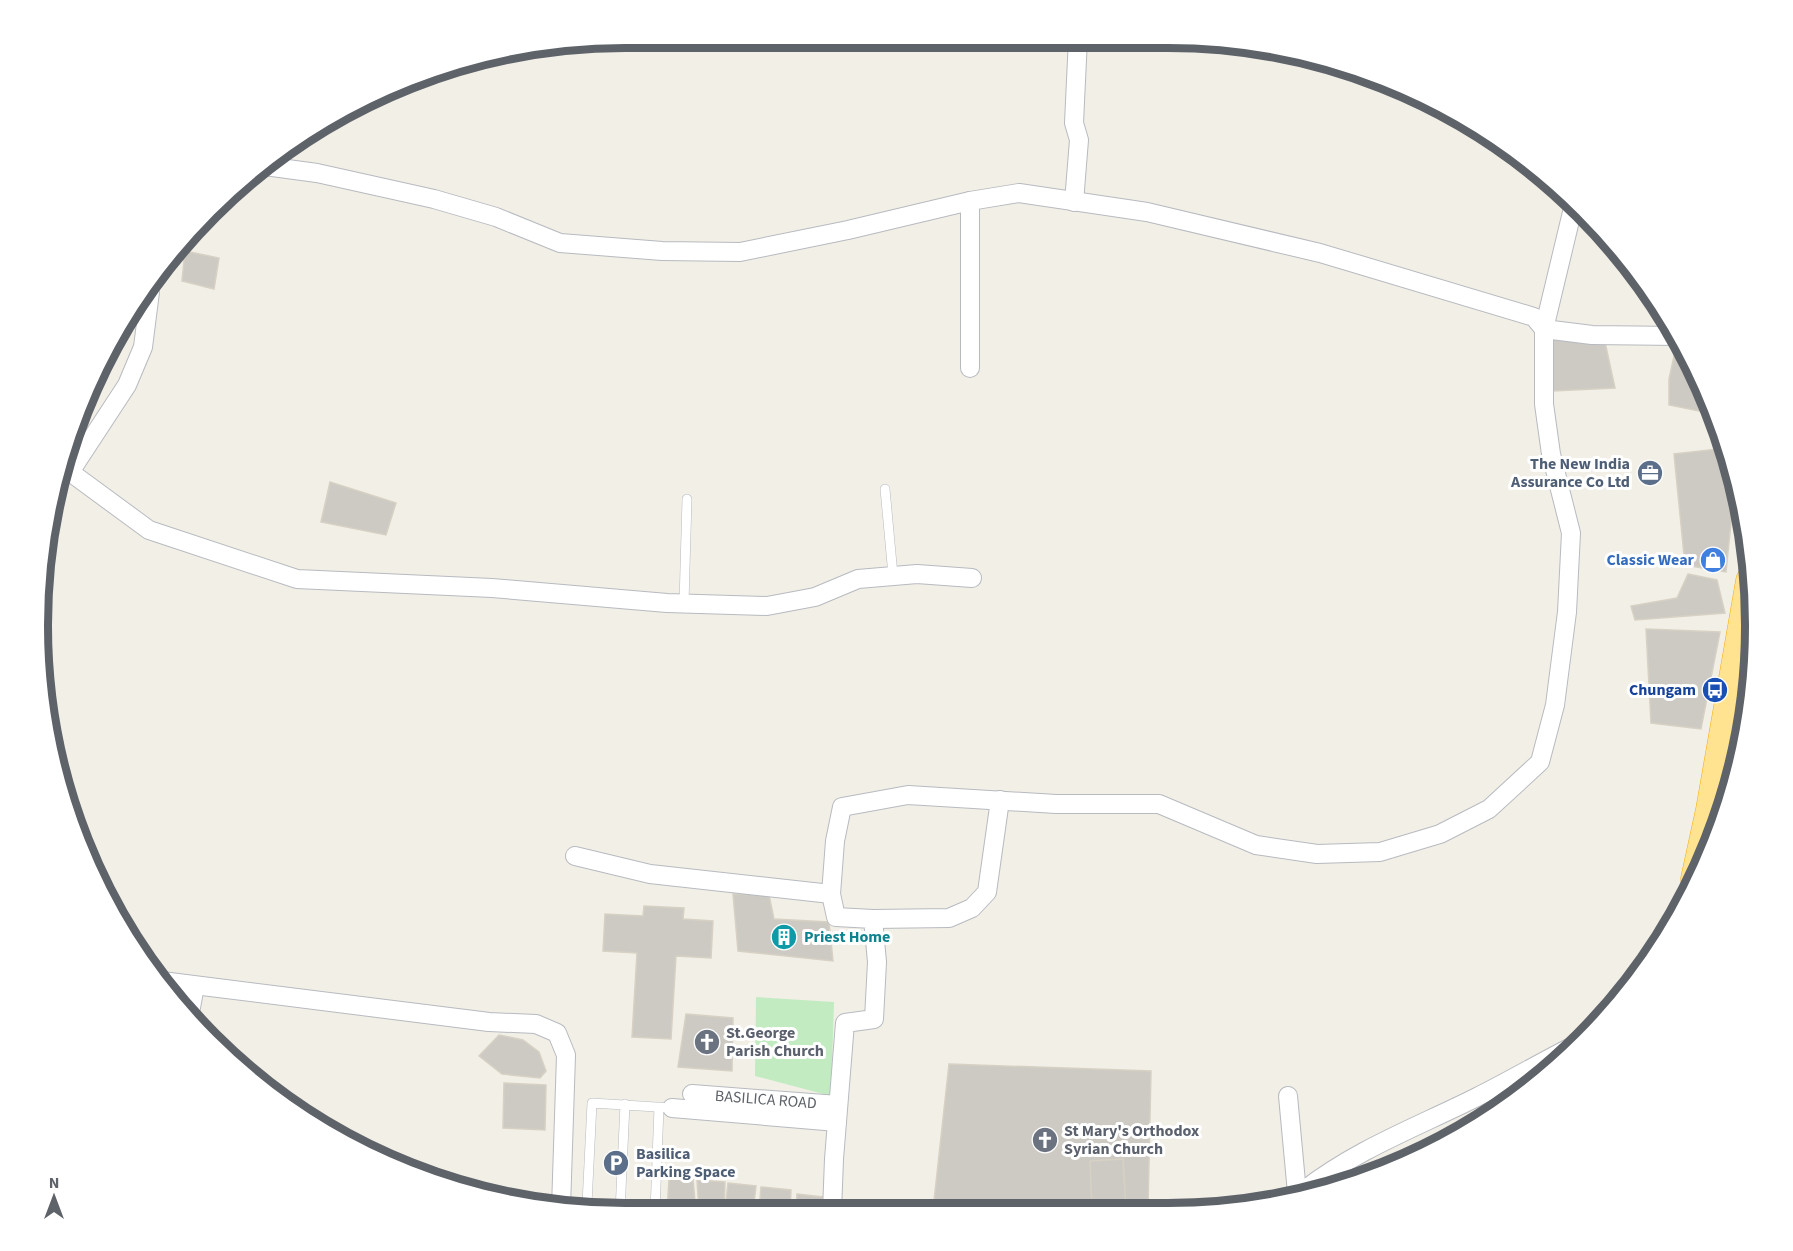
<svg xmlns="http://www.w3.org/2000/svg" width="1793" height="1251" viewBox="0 0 1793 1251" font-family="'Source Sans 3',sans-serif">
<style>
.green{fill:#c2ebc2}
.building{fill:#cdcac4;stroke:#d7d1c4;stroke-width:1.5}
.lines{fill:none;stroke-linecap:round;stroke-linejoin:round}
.lane-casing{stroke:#b7babf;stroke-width:10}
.street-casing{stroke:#b7babf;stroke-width:20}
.highway-casing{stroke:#f9ab00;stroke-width:33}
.lane{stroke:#fff;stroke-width:9}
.street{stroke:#fff;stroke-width:18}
.highway{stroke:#ffe391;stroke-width:32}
.labels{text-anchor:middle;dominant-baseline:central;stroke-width:6;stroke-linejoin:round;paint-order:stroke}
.service-label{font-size:16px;font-weight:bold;fill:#4e5e75;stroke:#fff;text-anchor:end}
.shop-label{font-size:16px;font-weight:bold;fill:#366cbe;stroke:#fff;text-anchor:end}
.transit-label{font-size:16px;font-weight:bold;fill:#164399;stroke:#fff;text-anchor:end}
.culture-label{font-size:16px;font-weight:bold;fill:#0d838f;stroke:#fff;text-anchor:start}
.worship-label{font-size:16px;font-weight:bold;fill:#5b616d;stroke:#fff;text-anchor:start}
.street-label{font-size:16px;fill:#5e6369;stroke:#fff}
.rim{fill:none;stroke:#5e6369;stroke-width:8}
</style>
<rect width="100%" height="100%" fill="#f2efe7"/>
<path class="green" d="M756,997L834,1002L831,1096L755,1076Z"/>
<path class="building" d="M185,251L219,258L214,289L182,281Z
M1550,340L1605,342L1615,388L1553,391Z
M1676,347L1684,348L1714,414L1669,405V379Z
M1727,448L1735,483L1726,572L1685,565L1674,454Z
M330,482L396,503L386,535L321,522Z
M1688,574L1717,580L1725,613L1635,620L1631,606L1677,598Z
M1646,629L1720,632L1701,729L1651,723Z
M733,894L769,895L774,919L829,922L833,961L738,951Z
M644,906L684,908L683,919L713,921L711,958L676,956L671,1039L632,1037L637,953L603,951L605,914L643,916Z
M686,1014L733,1018L732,1071L678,1067Z
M499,1035L523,1040L539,1052L546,1071L540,1078L502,1074L479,1056Z
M949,1064L1151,1071L1148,1209L933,1210Z
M504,1083L546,1085L545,1130L503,1128Z
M1123,1159L1126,1209H1092L1090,1161Z
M669,1179H693L696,1212H667Z
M697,1180L725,1182L724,1211L699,1212Z
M728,1183L756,1186L753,1211L725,1210Z
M761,1187L791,1190L790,1211H759Z
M797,1194L823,1197L821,1211H796Z
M507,1196L548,1203V1206L507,1199Z"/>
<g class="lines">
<g class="lane-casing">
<path id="lane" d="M885,489L893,575
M684,603L687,499
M590,1212L587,1204L592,1103L672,1108
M620,1212L625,1104
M655,1212L659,1107"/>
</g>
<g class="street-casing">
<g id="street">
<path d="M265,166L317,173L434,199L496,217L560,243L662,251L740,252L848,230L970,201L1019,193L1147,212L1320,253L1534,317L1544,329L1592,335L1679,336"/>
<path d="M970,201V368"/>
<path d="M1074,202L1079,140L1074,123L1078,38"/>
<path d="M70,472L149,530L297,579L492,588L667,603L767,606L815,597L858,579L917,574L972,578"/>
<path d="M62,474L70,472L127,385L143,347L150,292"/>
<path d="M575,856L650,874L831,894L835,841L842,807L908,795L1056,804H1159L1256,845L1317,854L1380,852L1440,834L1489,809L1540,762L1555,705L1567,612L1571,533L1551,454L1544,404V329L1573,208"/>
<path d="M831,894L836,917L873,919L877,962L874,1019L845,1023L834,1159L832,1211"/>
<path d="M873,919L949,918L972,908L987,892L1000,800"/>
<path d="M162,981L489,1022L536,1024L557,1033L566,1055L561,1208"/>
<path d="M189,1018L195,986"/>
<path id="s1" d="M692,1094L838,1105"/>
<path d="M1288,1096L1297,1193"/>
<path d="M672,1108L837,1122"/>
<path d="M1303,1191C1357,1149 1417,1127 1477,1097C1511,1080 1545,1060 1579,1043"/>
</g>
</g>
<g class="highway-casing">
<path id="highway" d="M1697,879L1712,810L1752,581"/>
</g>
<use href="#lane" class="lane"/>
<use href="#street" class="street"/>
<use href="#highway" class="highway"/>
</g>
<defs>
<g id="office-disc" transform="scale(1.35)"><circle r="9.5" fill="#5c6f8a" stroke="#fff"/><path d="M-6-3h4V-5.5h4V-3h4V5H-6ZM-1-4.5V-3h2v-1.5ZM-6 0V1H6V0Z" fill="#fff"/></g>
<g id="shop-disc" transform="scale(1.35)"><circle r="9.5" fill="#3f7fe0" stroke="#fff"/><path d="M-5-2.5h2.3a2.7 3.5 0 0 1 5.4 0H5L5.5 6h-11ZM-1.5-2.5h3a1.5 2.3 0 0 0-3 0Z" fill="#fff"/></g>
<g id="bus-disc" transform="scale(1.35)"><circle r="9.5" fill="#1a4fb4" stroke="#fff"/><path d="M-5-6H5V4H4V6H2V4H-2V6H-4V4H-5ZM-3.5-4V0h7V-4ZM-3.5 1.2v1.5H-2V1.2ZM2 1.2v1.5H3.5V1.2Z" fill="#fff"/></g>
<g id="building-disc" transform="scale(1.35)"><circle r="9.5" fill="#0f9aa8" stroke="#fff"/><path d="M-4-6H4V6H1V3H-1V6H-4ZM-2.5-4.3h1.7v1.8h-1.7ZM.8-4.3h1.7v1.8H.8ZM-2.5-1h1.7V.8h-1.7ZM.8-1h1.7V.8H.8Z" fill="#fff"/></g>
<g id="church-disc" transform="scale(1.35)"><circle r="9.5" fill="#6b7280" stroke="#fff"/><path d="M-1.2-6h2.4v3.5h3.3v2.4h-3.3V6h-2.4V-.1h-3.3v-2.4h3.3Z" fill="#fff"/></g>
<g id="parking-disc" transform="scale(1.35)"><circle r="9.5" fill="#5c6f8a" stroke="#fff"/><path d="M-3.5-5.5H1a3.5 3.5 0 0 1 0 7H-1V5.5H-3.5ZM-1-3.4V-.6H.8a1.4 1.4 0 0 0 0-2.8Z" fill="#fff"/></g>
</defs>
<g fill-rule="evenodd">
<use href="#office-disc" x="1650" y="473"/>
<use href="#shop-disc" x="1713" y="560"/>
<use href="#bus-disc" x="1715" y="690"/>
<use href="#building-disc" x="784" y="937"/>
<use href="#church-disc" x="707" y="1042"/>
<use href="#church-disc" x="1045" y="1140"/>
<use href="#parking-disc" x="616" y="1163"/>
</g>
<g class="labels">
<g class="service-label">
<text x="1630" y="464">The New India<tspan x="1630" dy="18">Assurance Co Ltd</tspan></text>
<text x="636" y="1154" text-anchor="start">Basilica<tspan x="636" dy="18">Parking Space</tspan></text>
</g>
<g class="shop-label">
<text x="1694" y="560">Classic Wear</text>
</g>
<g class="transit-label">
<text x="1696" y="690">Chungam</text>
</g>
<g class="culture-label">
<text x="804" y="937">Priest Home</text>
</g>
<g class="worship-label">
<text x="726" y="1033">St.George<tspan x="726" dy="18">Parish Church</tspan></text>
<text x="1064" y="1131">St Mary's Orthodox<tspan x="1064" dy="18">Syrian Church</tspan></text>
</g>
<g class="street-label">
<text stroke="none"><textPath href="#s1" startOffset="74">BASILICA ROAD</textPath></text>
</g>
</g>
<path d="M0 0H1793V1251H0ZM625 48H1168A577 577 0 0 1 1745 625V626A577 577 0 0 1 1168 1203H625A577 577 0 0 1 48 626V625A577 577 0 0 1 625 48Z" fill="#fff" fill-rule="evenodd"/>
<path class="rim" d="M625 48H1168A577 577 0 0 1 1745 625V626A577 577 0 0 1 1168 1203H625A577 577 0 0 1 48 626V625A577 577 0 0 1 625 48Z"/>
<g transform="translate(54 1197)" stroke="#ffffff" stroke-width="4.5" paint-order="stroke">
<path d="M0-4.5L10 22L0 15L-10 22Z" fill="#5e6369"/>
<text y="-9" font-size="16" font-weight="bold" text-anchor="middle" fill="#5e6369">N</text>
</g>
</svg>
